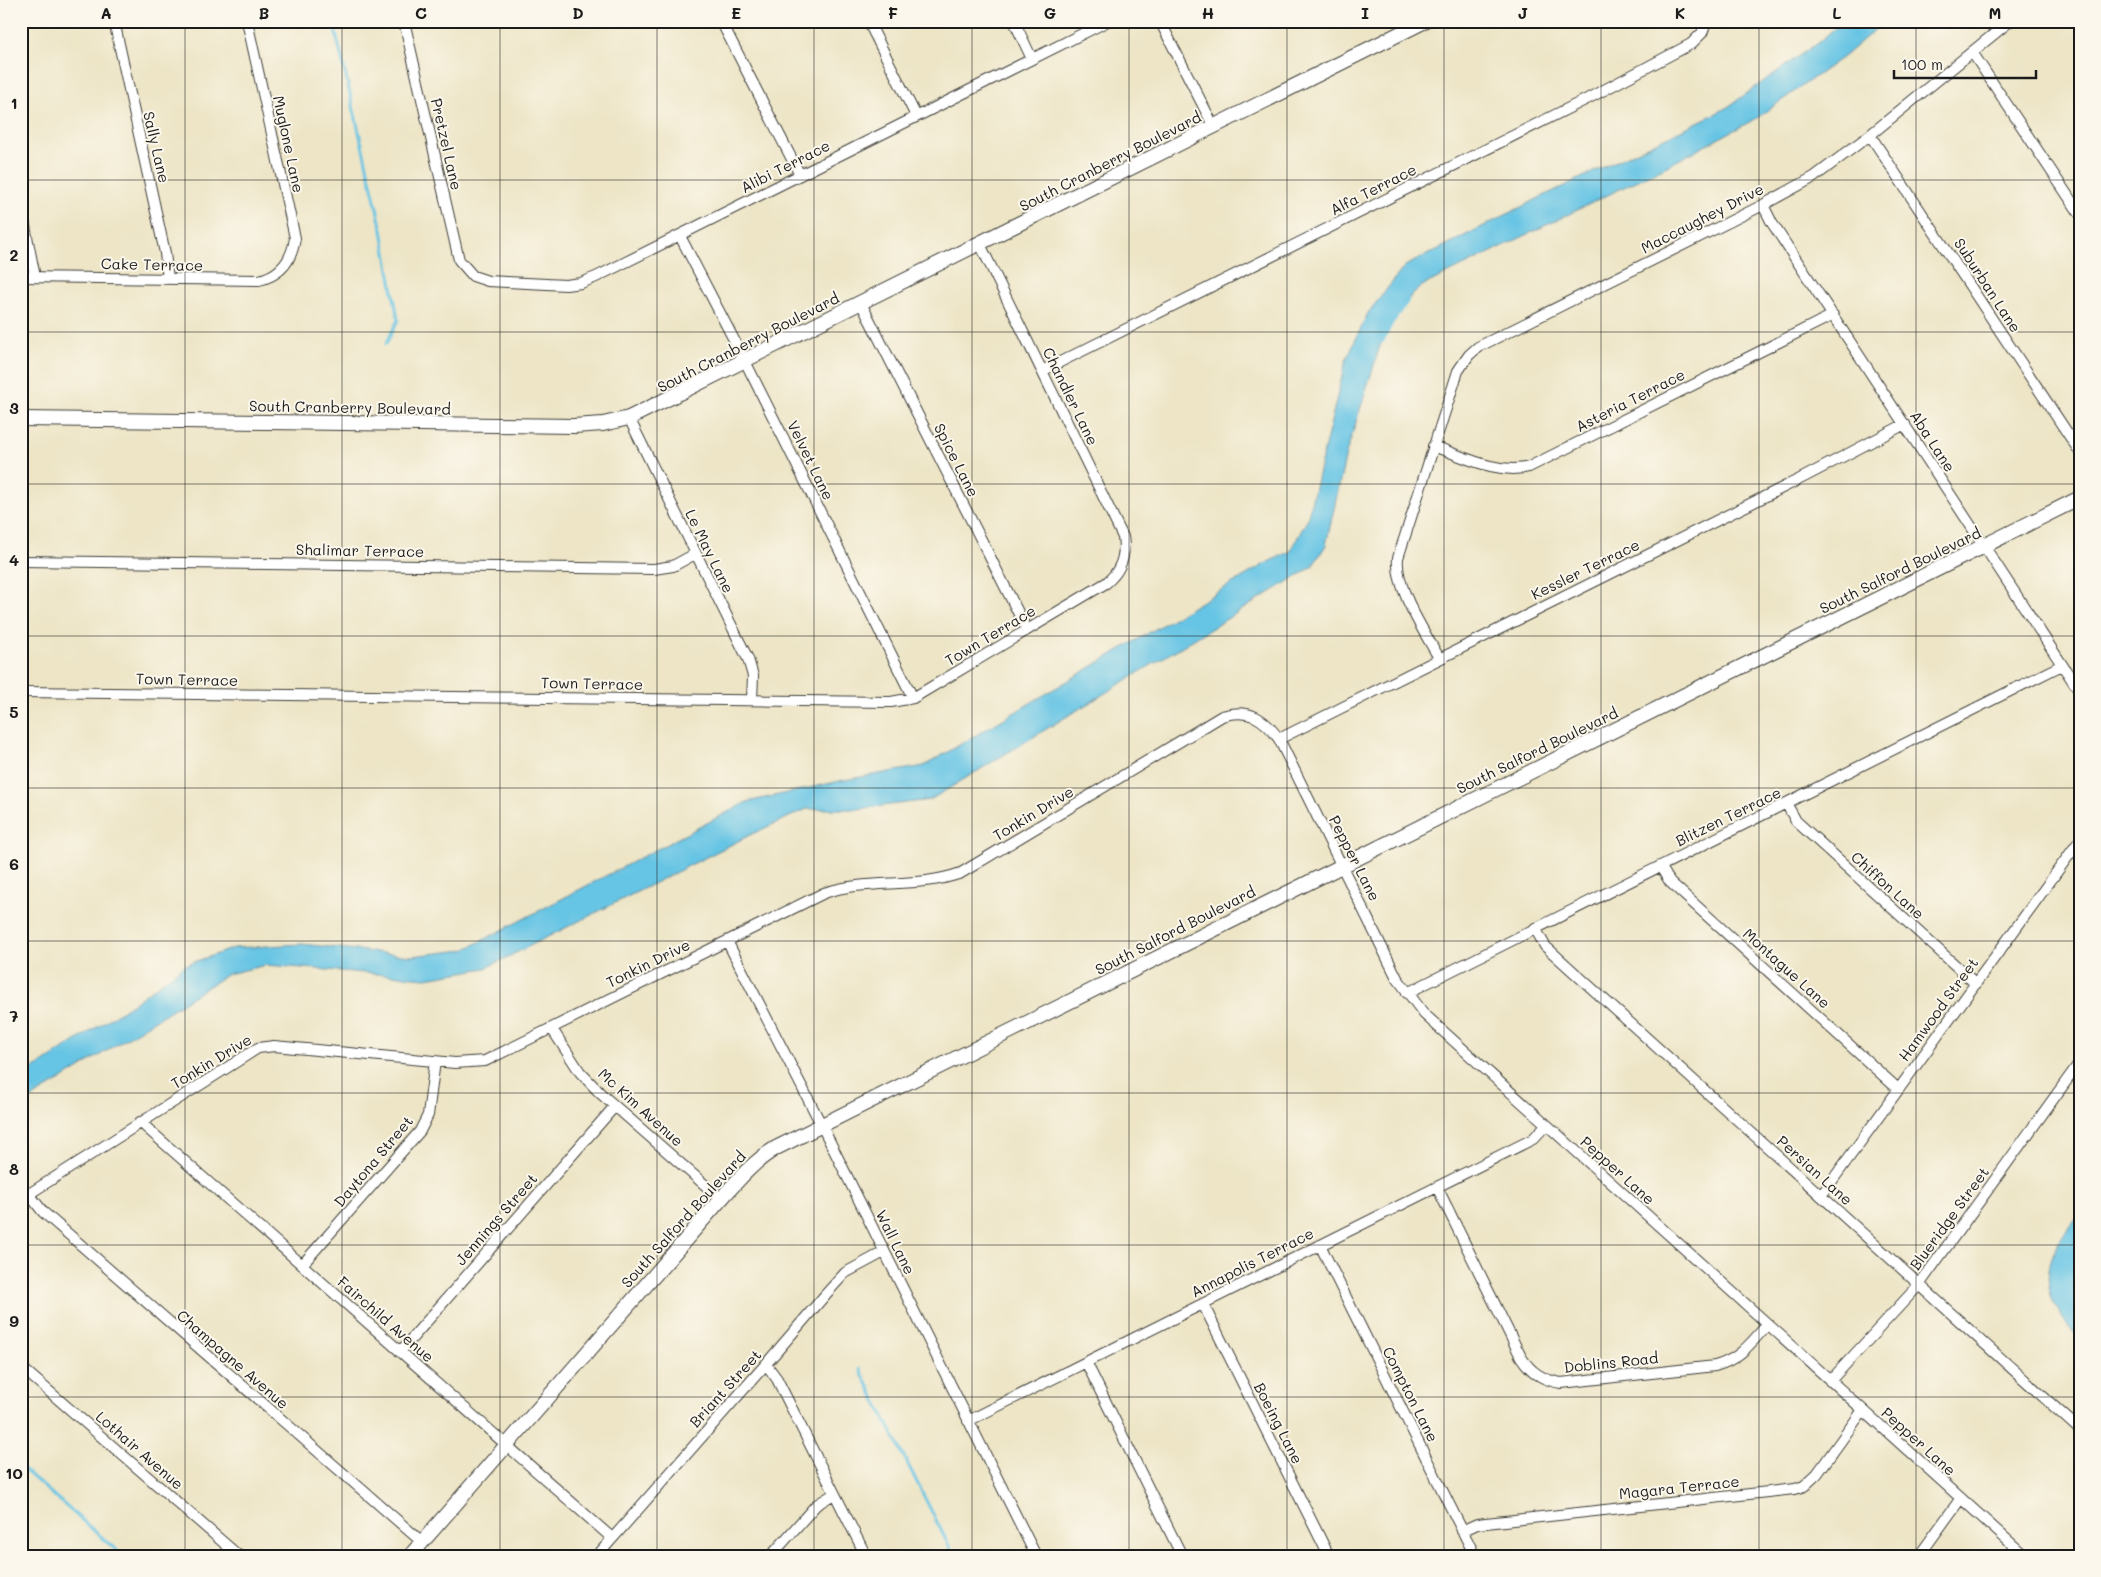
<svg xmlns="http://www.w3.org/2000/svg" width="2101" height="1577" viewBox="0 0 2101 1577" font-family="Mali,sans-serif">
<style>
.water{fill:#66c4e4;stroke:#417080}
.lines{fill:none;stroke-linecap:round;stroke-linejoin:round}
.stream{stroke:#66c4e4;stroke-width:3}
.canal{stroke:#66c4e4;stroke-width:10}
.minor-casing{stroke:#3b3a36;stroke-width:12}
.tertiary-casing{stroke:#3b3a36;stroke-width:16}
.minor{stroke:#fff;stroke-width:10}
.tertiary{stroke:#fff;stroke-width:14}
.grid{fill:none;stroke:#1c1c1c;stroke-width:1;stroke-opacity:0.55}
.labels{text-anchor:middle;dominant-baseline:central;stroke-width:4;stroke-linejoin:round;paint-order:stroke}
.street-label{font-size:15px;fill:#1c1c1c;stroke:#fbf7ec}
.neatline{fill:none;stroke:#1c1c1c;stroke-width:2}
.grid-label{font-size:16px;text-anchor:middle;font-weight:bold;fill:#1c1c1c}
</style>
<rect width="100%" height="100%" fill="#fbf7ec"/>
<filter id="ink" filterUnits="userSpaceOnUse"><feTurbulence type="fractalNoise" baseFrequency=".02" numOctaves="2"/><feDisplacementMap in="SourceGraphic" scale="10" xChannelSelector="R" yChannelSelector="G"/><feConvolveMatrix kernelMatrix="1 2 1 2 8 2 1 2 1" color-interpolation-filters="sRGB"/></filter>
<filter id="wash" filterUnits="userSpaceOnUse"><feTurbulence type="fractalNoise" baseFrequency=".0096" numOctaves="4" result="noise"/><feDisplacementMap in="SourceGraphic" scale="20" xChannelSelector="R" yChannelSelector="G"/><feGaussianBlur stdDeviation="1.12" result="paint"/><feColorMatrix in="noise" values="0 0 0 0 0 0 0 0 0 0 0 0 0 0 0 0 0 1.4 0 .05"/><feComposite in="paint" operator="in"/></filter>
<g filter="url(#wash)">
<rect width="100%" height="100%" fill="#ede5c6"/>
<path class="water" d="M1843,21H1885L1843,57L1757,118L1669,165L1422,286L1389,317L1346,454L1326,545L1312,567L930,800L858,809H807L754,833L486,968L426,978L266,965L228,974L21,1105V1077L135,1002L185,965L234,948L302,944L411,956L464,950L747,802L844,780L924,766L1270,561L1290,552L1307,520L1346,360L1368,313L1405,266L1539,198L1725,109L1820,41Z
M2080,1214V1337C2052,1309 2038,1284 2057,1245C2063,1234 2072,1223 2080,1214Z"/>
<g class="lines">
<path class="stream" d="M333,21L382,230L398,320L386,344
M860,1369L954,1556
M21,1467L123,1556"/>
<path class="canal" d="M1380,339L1389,321L1404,300"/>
</g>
</g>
<g filter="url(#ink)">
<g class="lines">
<g class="minor-casing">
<path id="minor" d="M114,21L165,253L168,279
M404,21L459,260L473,276L488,281L566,285L581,283L596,277L1108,21
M721,21L800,175
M868,21L916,116
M1014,21L1032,59
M1160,21L1214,127
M1972,52L2080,214
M1870,135L2080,452
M1763,205L1772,223L2080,692
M21,206L35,277
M680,236L745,361L913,698
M21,277L259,280C281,275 292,260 295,238L247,21
M861,303L1027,630
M1042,371L1587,99L1691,44L1702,33L1707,21
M629,418L748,659L753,676L752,700
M1433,446C1463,456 1497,475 1529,467L1833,315
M21,561L654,569L673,566L695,554
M1439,658C1424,631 1395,588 1398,558L1458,371L1469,355L1478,347L1763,205L1814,177L1870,135L2010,21
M21,692L891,702L913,698L1106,583C1121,571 1126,555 1123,537L980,244
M1279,739L1804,477L1905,424
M1786,803L1796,821L1976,984
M1660,866L1670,882L1898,1089
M1535,928L1545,946L2080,1430
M727,941L822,1126L1036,1556
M1407,993L2062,665
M552,1029L580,1072L600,1093L721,1199
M140,1122L612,1538
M1437,1187L1521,1357C1531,1372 1542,1380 1561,1383L1715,1366C1740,1359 1750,1344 1767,1325
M29,1194L43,1212L422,1542
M1821,1196L2080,840
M21,1199L258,1048L274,1046L455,1063L485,1061L824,893C868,878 917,889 961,873L1222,716C1249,708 1264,718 1279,739L1397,978L1424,1014L2025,1556
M1320,1245L1475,1556
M302,1265L420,1131L428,1115L435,1061
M1203,1304L1329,1556
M400,1352L615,1106
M1086,1362L1182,1556
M766,1364L777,1379L866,1556
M21,1367L239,1556
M1830,1381L1919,1285L2080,1062
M968,1421L1533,1139L1546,1125
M1462,1531L1477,1524L1795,1489L1804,1486L1817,1474L1863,1410
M597,1556L766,1364L826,1294L845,1273L884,1252
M771,1556L816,1505L834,1494
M1919,1556L1961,1498
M2079,1556L2080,1555"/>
</g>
<g class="tertiary-casing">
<path id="tertiary" d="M21,419L574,426L603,424L629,418L1425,21
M410,1556L721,1199C738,1180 754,1161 776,1148L2080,498"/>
</g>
<use href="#minor" class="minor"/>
<use href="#tertiary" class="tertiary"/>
</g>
</g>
<path class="grid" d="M185,21V1556M342,21V1556M500,21V1556M657,21V1556M814,21V1556M972,21V1556M1129,21V1556M1287,21V1556M1444,21V1556M1601,21V1556M1759,21V1556M1916,21V1556M21,180H2080M21,332H2080M21,484H2080M21,636H2080M21,788H2080M21,941H2080M21,1093H2080M21,1245H2080M21,1397H2080"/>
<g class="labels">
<g class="street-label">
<text transform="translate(289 144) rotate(78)">Muglone Lane</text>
<text transform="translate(447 144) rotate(77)">Pretzel Lane</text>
<text transform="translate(157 147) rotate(77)">Sally Lane</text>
<text transform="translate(1110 161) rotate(-27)">South Cranberry Boulevard</text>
<text transform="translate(785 166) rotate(-27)">Alibi Terrace</text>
<text transform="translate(1373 189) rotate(-27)">Alfa Terrace</text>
<text transform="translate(1702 218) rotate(-27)">Maccaughey Drive</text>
<text transform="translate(152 264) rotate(1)">Cake Terrace</text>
<text transform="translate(1988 285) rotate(57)">Suburban Lane</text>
<text transform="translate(748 342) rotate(-27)">South Cranberry Boulevard</text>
<text transform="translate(1071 396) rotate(64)">Chandler Lane</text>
<text transform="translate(1630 400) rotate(-27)">Asteria Terrace</text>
<text transform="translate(350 407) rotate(1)">South Cranberry Boulevard</text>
<text transform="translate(1933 441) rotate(57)">Aba Lane</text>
<text transform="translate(811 460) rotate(64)">Velvet Lane</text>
<text transform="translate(957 460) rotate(63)">Spice Lane</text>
<text transform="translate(360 550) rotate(1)">Shalimar Terrace</text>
<text transform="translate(710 551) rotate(64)">Le May Lane</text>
<text transform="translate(1585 569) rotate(-26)">Kessler Terrace</text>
<text transform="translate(1900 570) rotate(-26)">South Salford Boulevard</text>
<text transform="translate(990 635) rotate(-31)">Town Terrace</text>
<text transform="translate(187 679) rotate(1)">Town Terrace</text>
<text transform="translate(592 683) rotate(1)">Town Terrace</text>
<text transform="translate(1537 750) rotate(-26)">South Salford Boulevard</text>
<text transform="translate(1033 813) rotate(-31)">Tonkin Drive</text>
<text transform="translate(1728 816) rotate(-26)">Blitzen Terrace</text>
<text transform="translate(1355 858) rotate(63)">Pepper Lane</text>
<text transform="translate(1888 885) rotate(42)">Chiffon Lane</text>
<text transform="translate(1175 930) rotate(-27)">South Salford Boulevard</text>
<text transform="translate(648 963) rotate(-26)">Tonkin Drive</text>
<text transform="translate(1787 968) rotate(42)">Montague Lane</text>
<text transform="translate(1938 1009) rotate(-54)">Hamwood Street</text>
<text transform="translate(211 1061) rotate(-31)">Tonkin Drive</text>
<text transform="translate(641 1107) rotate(42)">Mc Kim Avenue</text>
<text transform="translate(373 1161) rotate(-50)">Daytona Street</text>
<text transform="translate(1618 1170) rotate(42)">Pepper Lane</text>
<text transform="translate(1815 1170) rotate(42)">Persian Lane</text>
<text transform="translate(1949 1218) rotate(-54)">Blueridge Street</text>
<text transform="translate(496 1219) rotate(-49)">Jennings Street</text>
<text transform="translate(683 1219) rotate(-48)">South Salford Boulevard</text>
<text transform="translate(896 1242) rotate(64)">Wall Lane</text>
<text transform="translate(1252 1262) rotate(-27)">Annapolis Terrace</text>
<text transform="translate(386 1319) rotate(41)">Fairchild Avenue</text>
<text transform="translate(233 1359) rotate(41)">Champagne Avenue</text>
<text transform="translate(1611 1362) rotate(-6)">Doblins Road</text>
<text transform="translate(725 1388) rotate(-48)">Briant Street</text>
<text transform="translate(1411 1394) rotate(63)">Compton Lane</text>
<text transform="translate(1279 1423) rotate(63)">Boeing Lane</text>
<text transform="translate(1919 1441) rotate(42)">Pepper Lane</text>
<text transform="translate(140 1450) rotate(41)">Lothair Avenue</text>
<text transform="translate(1679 1487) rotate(-6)">Magara Terrace</text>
</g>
</g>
<rect width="2101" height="1577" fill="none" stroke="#fbf7ec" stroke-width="55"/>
<path d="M1894 70v8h142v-8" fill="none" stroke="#1c1c1c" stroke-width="2.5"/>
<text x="1901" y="70" font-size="15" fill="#1c1c1c" stroke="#fbf7ec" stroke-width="4" paint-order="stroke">100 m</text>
<rect x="28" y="28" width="2046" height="1522" class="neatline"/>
<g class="grid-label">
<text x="106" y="19">A</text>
<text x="264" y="19">B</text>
<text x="421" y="19">C</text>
<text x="578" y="19">D</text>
<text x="736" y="19">E</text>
<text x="893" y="19">F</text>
<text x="1050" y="19">G</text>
<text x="1208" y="19">H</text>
<text x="1365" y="19">I</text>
<text x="1523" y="19">J</text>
<text x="1680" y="19">K</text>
<text x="1837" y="19">L</text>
<text x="1995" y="19">M</text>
<text x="14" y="109">1</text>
<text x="14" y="261">2</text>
<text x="14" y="414">3</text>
<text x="14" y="566">4</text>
<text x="14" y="718">5</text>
<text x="14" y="870">6</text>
<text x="14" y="1022">7</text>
<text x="14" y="1175">8</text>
<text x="14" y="1327">9</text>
<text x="14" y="1479">10</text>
</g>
</svg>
